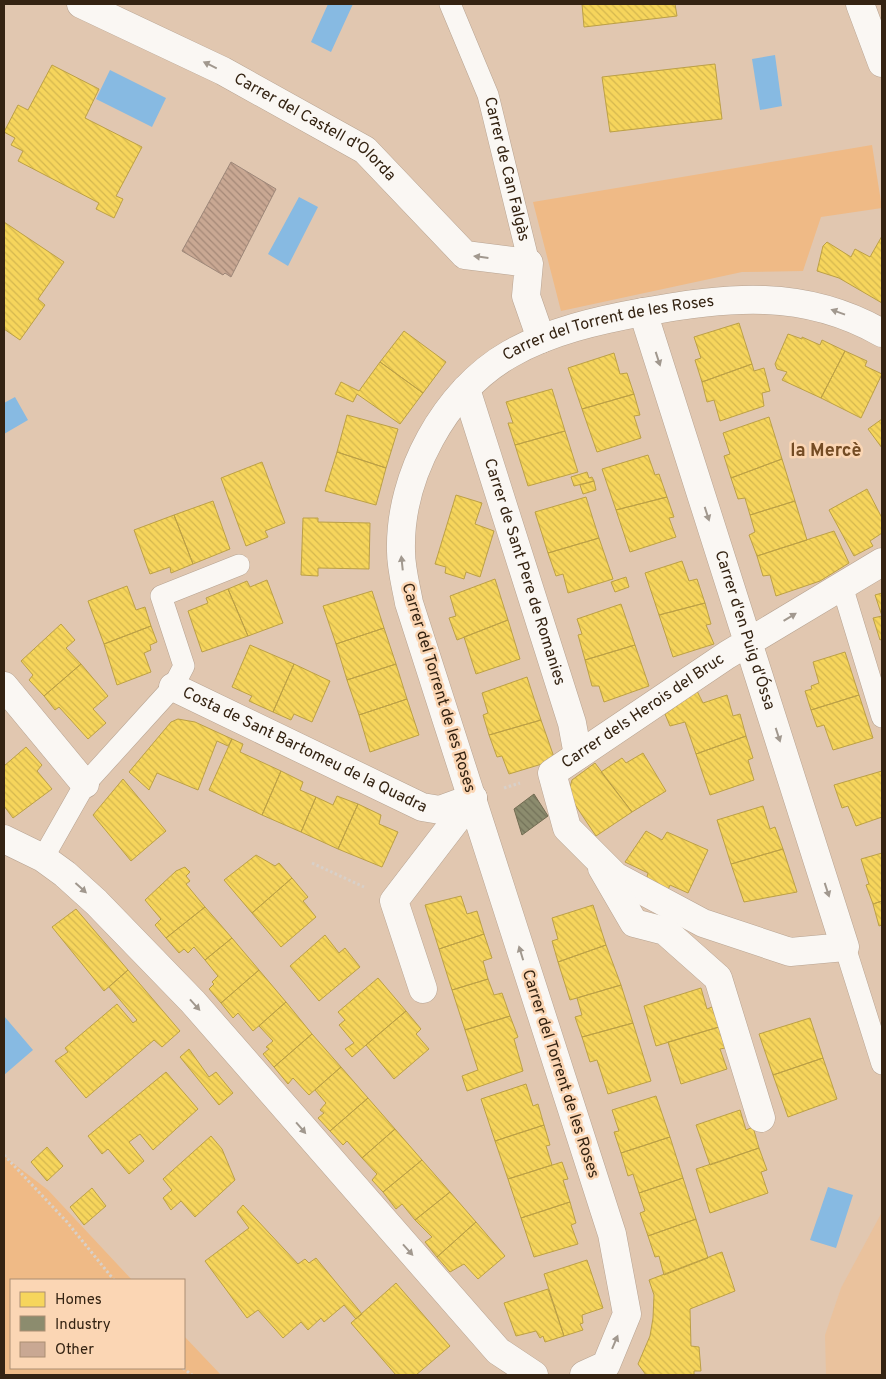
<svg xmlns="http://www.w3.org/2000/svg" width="886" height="1379" viewBox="0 0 886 1379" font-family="Overpass,sans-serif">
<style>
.built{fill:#eac29d}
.green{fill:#efba86}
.water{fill:#87bae2}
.homes{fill:url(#homes-back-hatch);stroke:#bca046}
.industry{fill:url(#industry-back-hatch);stroke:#726c52}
.building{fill:url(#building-back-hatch);stroke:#9d8779}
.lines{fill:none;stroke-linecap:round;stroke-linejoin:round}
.lane-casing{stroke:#b7a391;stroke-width:22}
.street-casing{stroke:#b7a391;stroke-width:29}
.path{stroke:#d8d0c9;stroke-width:3;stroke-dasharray:2.5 2.5;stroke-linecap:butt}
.lane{stroke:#faf7f3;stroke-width:21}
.street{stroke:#faf7f3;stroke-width:28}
.oneway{fill:#a1988e}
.labels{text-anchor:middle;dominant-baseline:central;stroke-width:5;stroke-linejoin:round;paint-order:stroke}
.street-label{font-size:16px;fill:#342312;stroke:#fbd6b4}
.neighbourhood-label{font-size:18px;font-weight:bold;fill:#744c24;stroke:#fbd6b4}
</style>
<defs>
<pattern id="homes-back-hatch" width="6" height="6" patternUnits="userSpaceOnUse" patternTransform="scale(1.25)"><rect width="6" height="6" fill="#f6d55c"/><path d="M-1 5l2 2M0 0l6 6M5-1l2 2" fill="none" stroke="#d4b74f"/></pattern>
<pattern id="industry-back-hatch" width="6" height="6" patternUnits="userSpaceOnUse" patternTransform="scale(1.25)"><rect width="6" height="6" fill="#8c8c6e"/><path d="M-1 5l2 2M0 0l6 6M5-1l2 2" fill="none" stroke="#737259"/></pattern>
<pattern id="building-back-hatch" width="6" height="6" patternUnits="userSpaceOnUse" patternTransform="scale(1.25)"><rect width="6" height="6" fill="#c9a893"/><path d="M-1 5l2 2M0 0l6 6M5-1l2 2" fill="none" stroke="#a48877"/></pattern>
</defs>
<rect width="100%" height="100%" fill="#e1c7b0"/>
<path class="built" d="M882,1212V1375H826L825,1335L841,1288Z"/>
<path class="green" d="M872,145L882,208L821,217L803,271L742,272L561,311L533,202Z
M4,1156L48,1190L132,1280H11V1368H184V1336L221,1375H4Z"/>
<path class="water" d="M328,4H353L331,52L311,42Z
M775,55L782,106L760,110L752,59Z
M110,70L166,98L152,127L96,99Z
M299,197L318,207L288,266L268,254Z
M15,397L28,420L4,434V403Z
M4,1016L33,1050L4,1075Z
M828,1187L853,1195L836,1248L810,1240Z"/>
<path class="homes" d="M582,4H675L677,16L584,27Z
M715,64L722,119L610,132L602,77Z
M52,65L99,89L85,118L142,147L116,196L123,199L114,218L96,209L99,203L18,161L23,151L11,145L15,138L4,132L18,105L28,110Z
M4,222L64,262L38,299L45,305L20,340L4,329Z
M882,236V303L839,278L817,271L823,246L827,242L851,257L855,249L870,257Z
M739,323L752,364L702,382L695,360L701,358L694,337Z
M404,331L446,362L423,393L380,362Z
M788,334L802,339V337L820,345L822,340L845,351L821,398L782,380L787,372L777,369L775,364Z
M845,351L867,361L865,366L882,374L861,418L821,398Z
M614,353L620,374L627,373L634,394L582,409L568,368Z
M380,362L423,393L400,424L357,394L353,402L335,394L341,382L359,391Z
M752,364L754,371L764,368L770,391L762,393L764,406L720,421L714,400L707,402L702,382Z
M552,389L565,431L515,445L508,423H513L506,402Z
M634,394L640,415L634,416L641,438L597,452L582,409Z
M347,415L398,429L386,468L337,452Z
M769,417L782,459L731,478L724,456L730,454L723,433Z
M882,419V448L868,429Z
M565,431L578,472L528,486L515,445Z
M337,452L386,468L376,505L325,491Z
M648,455L655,475L659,474L667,497L616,510L602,469Z
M782,459L795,501L750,515L745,498L738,499L731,478Z
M262,462L285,523L265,531L268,537L246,546L221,478Z
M587,472L589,478L592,477L594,481L574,486L571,477Z
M594,481L596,490L583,494L580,485Z
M867,489L882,518V533L870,541L873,546L854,556L829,510Z
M456,495L482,503L475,524L494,531L480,577L466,572L464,579L445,573L446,567L435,564Z
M586,497L599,538L548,553L535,512Z
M667,497L674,517L669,518L676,537L630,552L616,510Z
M213,501L230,549L193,564L174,515Z
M795,501L807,540L757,556L749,535L755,532L750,515Z
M174,515L193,564L171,573L170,567L150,574L134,530Z
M303,518H318V522L370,523L369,569L318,568V576L301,575Z
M834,531L849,563L820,581L776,596L770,575L763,576L757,556Z
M599,538L613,579L568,593L563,574L556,576L548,553Z
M682,561L689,581L697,579L705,603L659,615L645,573Z
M626,577L629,587L615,592L611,582Z
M495,579L508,620L457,640L449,618L456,616L450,596Z
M267,580L283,623L248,636L228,589L247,581L250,587Z
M127,586L136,610L145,607L151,626L104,644L88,601Z
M228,589L248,636L202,652L188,611L208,603L206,598Z
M372,591L384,628L336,644L323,606Z
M882,593V639L880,640L873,618L882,616L875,595Z
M705,603L711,624L706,625L714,644L673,657L659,615Z
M621,604L635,645L585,660L578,635L582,634L577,619Z
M508,620L520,659L476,674L464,637Z
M61,624L75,640L66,648L81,664L44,696L29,680L33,675L21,661Z
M151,626L157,642L150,645L151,650L144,653L151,672L117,685L104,644Z
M384,628L396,664L347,680L336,644Z
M250,645L294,664L273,712L249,701L252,696L232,687Z
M635,645L649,686L604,702L599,686H592L585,660Z
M845,652L859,695L811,710L805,691L812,689L811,686L819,683L813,662Z
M81,664L108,696L93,709L106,723L88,739L59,707L55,710L44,696Z
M294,664L330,681L312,722L294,714L291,720L273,712Z
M396,664L407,699L359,715L347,680Z
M527,677L541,720L489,735L483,715L488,713L482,693Z
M697,691L703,703L727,695L733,716L740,714L746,736L696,754L685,722L670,726L665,714Z
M859,695L873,738L833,750L824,725L817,727L811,710Z
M407,699L419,735L370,752L359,715Z
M178,719L195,722L232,739L228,746L217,741L198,790L157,773L149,790L129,772L171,722Z
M541,720L555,760L509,774L502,756L497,757L489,735Z
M746,736L753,758L748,760L754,780L710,795L696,754Z
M232,739L243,744L240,752L281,771L262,815L209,790Z
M26,747L42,765L37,771L52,789L13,818L4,806V766Z
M643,753L666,791L632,812L601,772L622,758L626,763Z
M595,763L632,812L596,836L572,800L570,787L572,780Z
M281,771L303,782L300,790L316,797L301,832L262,815Z
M882,771V817L856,826L848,806L842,808L834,785Z
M123,779L166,831L131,861L93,815Z
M337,796L358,804L338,849L301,832L316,797L333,805Z
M358,804L381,815L379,824L398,832L382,867L338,849Z
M763,806L770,829L775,827L783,849L731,864L717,820Z
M646,831L662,840L667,832L708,850L688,893L670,885L668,890L646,881L648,873L625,862Z
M783,849L797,892L744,902L731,864Z
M882,853V901L873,904L866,885L869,884L861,859Z
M256,855L275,866L279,863L292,878L252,913L224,880Z
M185,867L190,872L186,876L190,881L186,884L205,907L166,938L155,925L161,919L145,900L176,871Z
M292,878L308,897L303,901L316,917L281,947L252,913Z
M461,896L467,914L477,911L484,934L439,949L425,905Z
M882,901V925L879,926L873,904Z
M593,905L606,945L558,962L552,941L558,939L552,918Z
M205,907L232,938L205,960L194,947L188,953L184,949L179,953L166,938Z
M76,909L128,970L104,991L52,927Z
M484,934L492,958L483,961L488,979L452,990L439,949Z
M325,935L339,953L345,948L360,967L319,1001L290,966Z
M232,938L259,970L221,1003L209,989L214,984L212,982L218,976L205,960Z
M606,945L621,985L570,1000L558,962Z
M128,970L180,1031L162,1047L154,1040L86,1098L55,1061L68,1052L65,1048L117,1004L133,1023L137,1020L109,987Z
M259,970L286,1002L253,1031L238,1013L233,1018L221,1003Z
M378,978L406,1011L352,1057L345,1049L354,1043L339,1025L345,1020L338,1012Z
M488,979L494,995L502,993L510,1016L465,1030L452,990Z
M621,985L633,1023L582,1037L575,1017L582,1015L577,998Z
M701,988L707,1009L712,1007L719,1027L656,1046L644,1006Z
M286,1002L312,1034L274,1067L263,1054L269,1049L266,1047L273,1041L259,1026Z
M406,1011L421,1029L416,1034L429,1049L394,1079L366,1045Z
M510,1016L518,1037L514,1039L523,1071L467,1091L462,1076L478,1070L465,1030Z
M810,1018L823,1058L773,1075L759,1034Z
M633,1023L651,1081L608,1094L597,1060L590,1062L582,1037Z
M719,1027L725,1048L720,1049L727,1069L681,1084L668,1042Z
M312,1034L341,1067L309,1095L293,1078L288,1084L274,1067Z
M189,1049L209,1077L216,1072L233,1093L219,1105L180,1057Z
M823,1058L837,1099L788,1117L773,1075Z
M341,1067L368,1098L330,1131L318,1118L324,1113L320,1110L326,1103L315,1090Z
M166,1072L198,1109L153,1150L140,1134L129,1142L144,1161L129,1174L108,1149L102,1154L88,1136Z
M526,1084L533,1106L538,1104L544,1125L495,1141L481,1099Z
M656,1096L670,1137L621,1153L614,1132L619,1131L612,1110Z
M368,1098L395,1129L362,1158L347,1141L343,1145L330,1131Z
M740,1110L746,1130L753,1127L759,1148L710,1165L696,1125Z
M544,1125L550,1145L546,1146L552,1165L508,1179L495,1141Z
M395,1129L422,1160L383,1192L372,1180L377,1174L362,1158Z
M211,1136L222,1149L235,1180L195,1217L181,1201L171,1210L163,1198L172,1190L163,1179Z
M670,1137L683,1178L639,1193L633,1174L628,1176L621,1153Z
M47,1147L63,1166L47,1181L31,1162Z
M759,1148L767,1170L761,1172L768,1193L710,1213L696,1169Z
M422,1160L450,1192L415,1220L402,1204L396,1209L383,1192Z
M562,1162L568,1179L563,1180L570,1202L521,1218L508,1179Z
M683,1178L696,1219L648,1236L640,1213L645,1211L639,1193Z
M92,1188L106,1206L84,1225L70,1207Z
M450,1192L476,1222L437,1257L425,1242L432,1237L415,1220Z
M570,1202L576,1223L571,1225L578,1244L534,1257L521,1218Z
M243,1205L298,1264L305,1259L309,1263L316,1258L362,1314L356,1319L344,1305L324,1322L321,1318L308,1330L301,1322L283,1338L258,1310L247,1318L205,1261L249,1228L237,1212Z
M696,1219L708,1258L664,1275L659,1256L655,1257L648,1236Z
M476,1222L505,1256L478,1279L464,1264L450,1272L437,1257Z
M722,1252L735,1291L690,1309L691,1346L699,1347L701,1371H694V1375H646L638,1364L650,1336L653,1318L654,1295L649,1280Z
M587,1260L603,1308L582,1315L583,1323L580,1324L583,1330L564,1336L544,1274Z
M396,1283L450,1346L416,1375H396L351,1323Z
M548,1289L564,1336L545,1342L543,1336L540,1338L536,1331L516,1336L504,1303Z"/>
<path class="industry" d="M534,794L548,816L522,835L514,809Z"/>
<path class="building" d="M231,162L276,189L231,277L225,273L223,275L182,251Z"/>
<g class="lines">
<g class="lane-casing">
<g id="lane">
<path id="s1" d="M450,4L488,95L529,263"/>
<path d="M842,586L882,717"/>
<path d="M43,858L85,784L173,687L184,666L161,596L239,565"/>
<path d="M845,947L882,1064"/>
</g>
</g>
<g class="street-casing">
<g id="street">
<path id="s2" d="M81,4L223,71L365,150L465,255L529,263L526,296L541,339"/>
<path d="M860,4L882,63"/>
<path id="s3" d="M643,312L845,947L790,952L703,923L615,876L567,828L552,773L727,655C779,624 831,593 882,562"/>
<path id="s4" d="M466,389L572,723L578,755"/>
<path d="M4,686L85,784"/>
<path id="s5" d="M173,687L422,807L440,810L473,798"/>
<path d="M4,839L43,858L65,874L96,902L193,1002L498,1351L534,1375"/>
<path d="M602,868L634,923L665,931L718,978L761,1118"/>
<path d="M423,989L394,901L473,798"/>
<path id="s6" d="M584,1375L606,1365L627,1314L612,1234L409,603C406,586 401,569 401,551C399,476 445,391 510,354C550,331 599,320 643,312C729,297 803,288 882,333"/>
</g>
</g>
<path class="path" d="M504,788L520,783
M312,863L364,887
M4,1155L67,1222L114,1280
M183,1368L192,1375"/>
<use href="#lane" class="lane"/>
<use href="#street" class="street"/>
</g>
<defs><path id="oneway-solid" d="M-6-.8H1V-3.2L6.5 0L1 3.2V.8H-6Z" transform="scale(1.25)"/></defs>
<g class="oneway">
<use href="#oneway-solid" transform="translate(210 65) rotate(-154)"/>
<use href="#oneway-solid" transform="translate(481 257) rotate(-173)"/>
<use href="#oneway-solid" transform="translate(838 312) rotate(-160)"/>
<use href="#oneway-solid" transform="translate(658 359) rotate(72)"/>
<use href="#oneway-solid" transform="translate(707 514) rotate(72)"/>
<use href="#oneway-solid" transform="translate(402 563) rotate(-96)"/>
<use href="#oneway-solid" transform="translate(790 617) rotate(-31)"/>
<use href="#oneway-solid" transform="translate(778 735) rotate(72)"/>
<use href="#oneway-solid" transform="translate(81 888) rotate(42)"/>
<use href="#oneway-solid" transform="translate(827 890) rotate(72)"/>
<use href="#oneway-solid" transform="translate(521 953) rotate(-107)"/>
<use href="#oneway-solid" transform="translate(195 1005) rotate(48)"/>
<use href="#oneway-solid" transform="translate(301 1128) rotate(49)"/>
<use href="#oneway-solid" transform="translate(408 1250) rotate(48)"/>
<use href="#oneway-solid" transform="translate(615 1342) rotate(-67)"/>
</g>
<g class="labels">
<g class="street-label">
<text stroke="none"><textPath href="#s2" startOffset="265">Carrer del Castell d'Olorda</textPath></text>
<text stroke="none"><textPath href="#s1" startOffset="175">Carrer de Can Falgàs</textPath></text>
<text stroke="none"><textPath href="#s6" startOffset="1214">Carrer del Torrent de les Roses</textPath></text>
<text stroke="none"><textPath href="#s4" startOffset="192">Carrer de Sant Pere de Romanies</textPath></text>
<text stroke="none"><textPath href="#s3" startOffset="334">Carrer d'en Puig d'Óssa</textPath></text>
<text transform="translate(438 688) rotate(73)">Carrer del Torrent de les Roses</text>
<text stroke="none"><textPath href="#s3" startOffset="1148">Carrer dels Herois del Bruc</textPath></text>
<text stroke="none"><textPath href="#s5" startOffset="146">Costa de Sant Bartomeu de la Quadra</textPath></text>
<text transform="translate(560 1074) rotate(72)">Carrer del Torrent de les Roses</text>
</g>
<g class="neighbourhood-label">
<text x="826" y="451">la Mercè</text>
</g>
</g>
<rect width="886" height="1379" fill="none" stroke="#342312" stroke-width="10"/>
<rect x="10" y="1279" width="175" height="90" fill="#fbd6b4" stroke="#ab8e73"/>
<rect x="20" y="1292" width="25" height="15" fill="#f6d55c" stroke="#ab8e73"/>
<text x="55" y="1304" font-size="15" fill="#342312">Homes</text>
<rect x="20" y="1316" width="25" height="15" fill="#8c8c6e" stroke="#ab8e73"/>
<text x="55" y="1329" font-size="15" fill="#342312">Industry</text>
<rect x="20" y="1342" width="25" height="15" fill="#c9a893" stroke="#ab8e73"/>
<text x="55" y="1354" font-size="15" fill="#342312">Other</text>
</svg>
